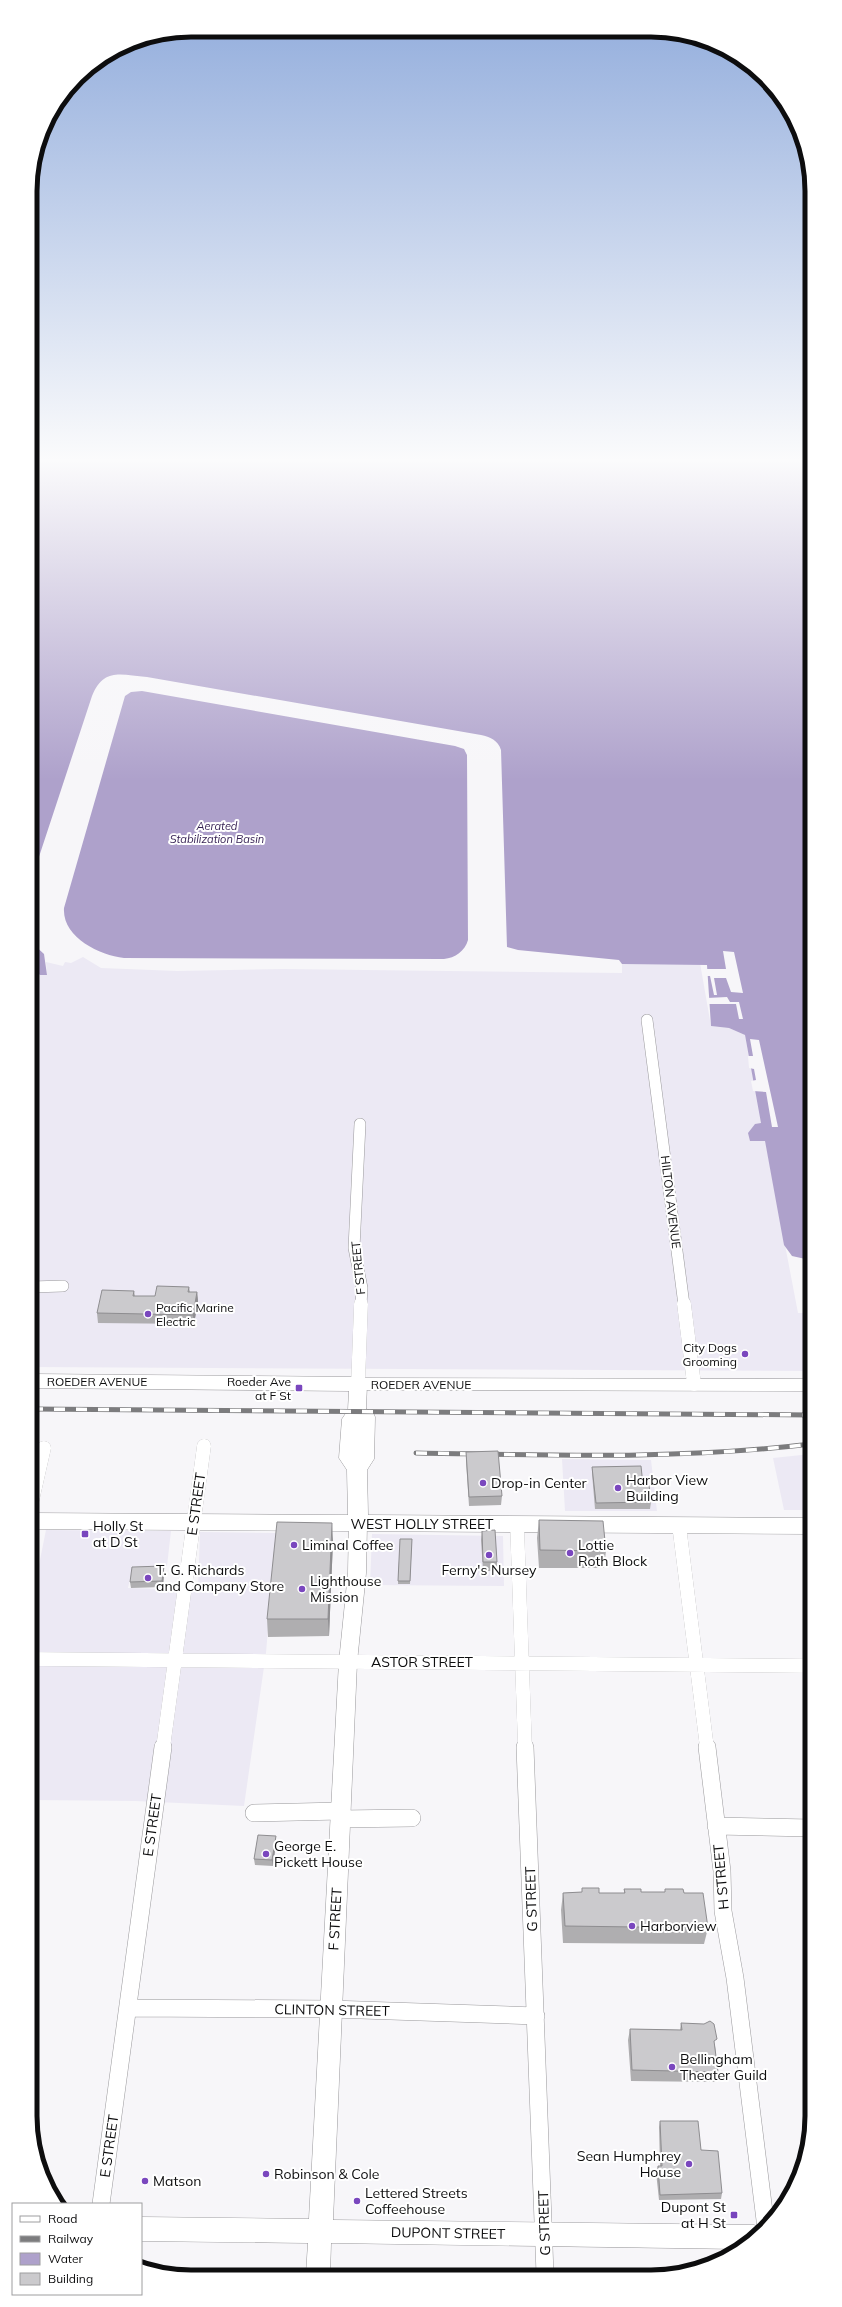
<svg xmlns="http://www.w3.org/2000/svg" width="842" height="2307" viewBox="0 0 842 2307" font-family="Mulish,sans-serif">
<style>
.built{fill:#ece9f4}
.water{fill:#aea1cb}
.pier{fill:#f7f6f9}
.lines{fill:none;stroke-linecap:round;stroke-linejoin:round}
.minor-far2-casing{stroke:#9a999c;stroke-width:12}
.minor-far1-casing{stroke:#9a999c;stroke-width:14}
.minor-casing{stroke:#9a999c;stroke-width:18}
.tertiary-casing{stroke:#9a999c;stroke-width:1}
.secondary-casing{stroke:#9a999c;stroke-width:1}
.minor-far2{stroke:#fff;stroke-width:11}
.minor-far1{stroke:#fff;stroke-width:14}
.minor{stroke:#fff;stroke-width:17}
.tertiary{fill:#fff;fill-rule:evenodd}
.secondary{fill:#fff;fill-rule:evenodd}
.rail-casing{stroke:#7c7c7e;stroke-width:5}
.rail{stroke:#fff;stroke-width:3.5;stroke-dasharray:11;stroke-linecap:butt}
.wall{fill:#afaeb0}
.shaded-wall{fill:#8e8d90}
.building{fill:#cbcacd;stroke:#8e8d90}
.poi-dot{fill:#7a47be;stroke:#fff;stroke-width:1.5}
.labels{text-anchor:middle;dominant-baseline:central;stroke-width:4;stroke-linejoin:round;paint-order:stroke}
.far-water-label{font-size:11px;font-style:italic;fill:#331e51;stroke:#fff}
.street-label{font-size:12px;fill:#0d0d0e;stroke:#fff}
.poi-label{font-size:12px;fill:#0d0d0e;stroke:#fff;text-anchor:end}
.near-poi-label{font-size:14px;fill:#0d0d0e;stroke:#fff;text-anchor:start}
.near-street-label{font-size:14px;fill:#0d0d0e;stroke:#fff}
.rim{fill:none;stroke:#0d0d0e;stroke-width:5}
</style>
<rect width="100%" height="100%" fill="#f7f6f9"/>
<path class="built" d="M83,957L101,968L177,971L283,969L622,973V964L700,963L711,1026L729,1028L745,1035L798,1313H811V1371L32,1367L31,967L40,975H47L46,962L63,966L65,962L71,963Z
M811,1454V1510H784L773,1458Z
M562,1459L651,1460L657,1511H565Z
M46,1530L171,1531L167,1566H133L128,1588L169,1589H198L200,1532L276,1533L266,1653L244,1806L135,1801L33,1800L32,1600Z
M372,1534L503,1536L504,1586L370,1585Z"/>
<path class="water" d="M31,457H809L810,1260L792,1256L784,1245L765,1141H750L748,1133L755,1124L761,1123L745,1035L729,1028L711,1026L707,965L622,964L619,960L518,950L507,947L501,750C498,740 490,737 481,735L147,677C121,675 104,667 92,696L31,881Z
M142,691L455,746L464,749L467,755L468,940C465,951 455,958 444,959L124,958C99,955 62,937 64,908L125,696L131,692Z
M31,942L44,954L47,975H40L31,967Z"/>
<path class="pier" d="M723,951L734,952L743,993L731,992L726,978H714L717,995H714L710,976H706V969H726Z
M727,997L730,1002H739L743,1019H739L736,1004H707V998Z
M750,1039L759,1040L778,1127H772L766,1092L753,1091L751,1081L756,1080L754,1069L749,1068L748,1056H753Z"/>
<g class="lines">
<g class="minor-far2-casing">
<path id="minor-far2" d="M647,1020L684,1305
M360,1124L354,1248L362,1288L361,1305
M32,1287L63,1286"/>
</g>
<g class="minor-far1-casing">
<path id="minor-far1" d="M684,1304L694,1384
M358,1384L361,1304
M32,1501L44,1448
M517,1524L525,1748
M679,1525L707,1748
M32,1659L811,1666
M163,1748L204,1446"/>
</g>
<g class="minor-casing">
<path id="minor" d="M525,1747L545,2274
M707,1747L722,1871L723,1911L735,1978L766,2228
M254,1813L340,1811
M340,1819L412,1818
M716,1826L811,1828
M128,2008L331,2009L536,2016
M101,2204L163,1747"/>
</g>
<g class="tertiary-casing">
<path id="tertiary" d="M358,1378L811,1379V1391L358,1390L352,1388L350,1384L352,1380Z
M358,1516L364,1518L367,1523L366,1573L357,1662L333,2220L754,2225L762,2229L740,2249L331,2243L330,2274H306L308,2243L141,2241V2217L309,2219L339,1662L348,1573L349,1523L352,1518Z"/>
</g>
<g class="secondary-casing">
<path id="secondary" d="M32,1374L358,1377L365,1379L367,1384L366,1409L373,1412L375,1417L374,1459L367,1470L368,1515L811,1518V1534L32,1529V1513L348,1515L347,1470L339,1458L342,1419L348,1410L349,1391L32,1388Z"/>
</g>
<use href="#minor-far2" class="minor-far2"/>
<use href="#minor-far1" class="minor-far1"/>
<use href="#minor" class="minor"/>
<use href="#tertiary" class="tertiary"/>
<use href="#secondary" class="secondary"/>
<g class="rail-casing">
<path id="rail" d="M32,1409L811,1415
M416,1453C548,1455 679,1460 811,1444"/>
</g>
<use href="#rail" class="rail"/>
</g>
<path class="wall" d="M189,1287L190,1292H197L198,1301L194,1324L98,1323L97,1313L134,1291L135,1296H155Z
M466,1452L502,1496L501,1505L469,1506L466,1461Z
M592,1467L643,1485L651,1502L650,1509H595L592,1473Z
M539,1520L606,1551L604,1568H539L537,1538Z
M482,1531L497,1562V1571H483L481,1540Z
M400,1539H412L410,1584H398Z
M333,1541L329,1636L268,1637L267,1619Z
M164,1566V1572L163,1587L131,1588L130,1582Z
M276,1836V1842L273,1866L255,1865L254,1859Z
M582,1888L599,1893H624V1889L641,1892H665V1889L684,1893L708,1928L704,1944L563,1943L561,1910L563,1893L582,1892Z
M681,2023L715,2046L718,2072L715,2082L631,2081L628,2040L630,2029L680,2030Z
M660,2121L701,2150L722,2193L721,2199L659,2200L656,2172L658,2166H660L659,2127Z"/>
<path class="shaded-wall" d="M197,1292L198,1301L194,1324L193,1315Z
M332,1523L333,1541L329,1636L328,1619Z
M164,1566V1572L163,1587L162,1581Z
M276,1836V1842L273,1866L272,1860Z"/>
<path class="building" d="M157,1286L189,1287L188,1292H197L193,1315L97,1313L102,1290L134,1291L133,1296H155Z
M498,1451L502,1496L469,1497L466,1452Z
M641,1466L643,1485H649L651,1502L596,1503L592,1467Z
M539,1520L603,1521L606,1551L540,1550Z
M277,1522L332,1523L328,1619H267Z
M495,1530L497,1562H483L482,1531Z
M400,1539H412L410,1581H398Z
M164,1566L162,1581L130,1582L132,1567Z
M258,1835L276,1836L272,1860L254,1859Z
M582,1888H599V1893H625L624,1889H641V1892H665V1889H683L684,1893H703L708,1928L565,1926L563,1893L582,1892Z
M710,2021L714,2024L717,2039L714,2041L718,2072L632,2070L630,2029L682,2030L681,2023L704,2024Z
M660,2121H698L701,2150L718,2151L722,2193L660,2195L658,2166H662Z"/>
<linearGradient id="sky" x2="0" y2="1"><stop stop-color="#91acdc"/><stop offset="0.59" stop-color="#fbfbfc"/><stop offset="1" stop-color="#fbfbfc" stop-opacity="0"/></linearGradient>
<rect width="842" height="780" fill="url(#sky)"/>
<g class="poi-dot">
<circle cx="148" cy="1314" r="4"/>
<circle cx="745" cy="1354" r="4"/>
<rect x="295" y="1384" width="8" height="8" rx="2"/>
<circle cx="483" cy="1483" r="4"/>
<circle cx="618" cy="1488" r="4"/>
<rect x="81" y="1530" width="8" height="8" rx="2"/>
<circle cx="294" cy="1545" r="4"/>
<circle cx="570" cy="1553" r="4"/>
<circle cx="489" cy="1555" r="4"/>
<circle cx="148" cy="1578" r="4"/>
<circle cx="302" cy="1589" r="4"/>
<circle cx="266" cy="1854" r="4"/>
<circle cx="632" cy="1926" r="4"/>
<circle cx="672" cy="2067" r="4"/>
<circle cx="689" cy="2164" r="4"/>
<circle cx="266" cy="2174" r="4"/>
<circle cx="145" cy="2181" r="4"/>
<circle cx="357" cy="2201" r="4"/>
<rect x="730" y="2211" width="8" height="8" rx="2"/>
</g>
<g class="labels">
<g class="far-water-label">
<text x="217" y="826">Aerated<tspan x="217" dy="13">Stabilization Basin</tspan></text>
</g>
<g class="street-label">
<text transform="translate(671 1202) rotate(83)">HILTON AVENUE</text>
<text transform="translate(358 1268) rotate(-96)">F STREET</text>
<text x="97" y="1381">ROEDER AVENUE</text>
<text x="421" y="1384">ROEDER AVENUE</text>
</g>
<g class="poi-label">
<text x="156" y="1307" text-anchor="start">Pacific Marine<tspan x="156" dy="14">Electric</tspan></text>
<text x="737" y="1347">City Dogs<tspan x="737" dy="14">Grooming</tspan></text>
<text x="291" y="1381">Roeder Ave<tspan x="291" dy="14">at F St</tspan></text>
</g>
<g class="near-poi-label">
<text x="626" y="1480">Harbor View<tspan x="626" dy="16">Building</tspan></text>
<text x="491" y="1483">Drop-in Center</text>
<text x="93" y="1526">Holly St<tspan x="93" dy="16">at D St</tspan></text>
<text x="302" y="1545">Liminal Coffee</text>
<text x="578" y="1545">Lottie<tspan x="578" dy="16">Roth Block</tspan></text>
<text x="156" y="1570">T. G. Richards<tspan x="156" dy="16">and Company Store</tspan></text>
<text x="489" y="1570" text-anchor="middle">Ferny's Nursey</text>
<text x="310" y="1581">Lighthouse<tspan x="310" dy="16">Mission</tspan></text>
<text x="274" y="1846">George E.<tspan x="274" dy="16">Pickett House</tspan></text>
<text x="640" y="1926">Harborview</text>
<text x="680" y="2059">Bellingham<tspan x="680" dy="16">Theater Guild</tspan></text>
<text x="681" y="2156" text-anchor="end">Sean Humphrey<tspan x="681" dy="16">House</tspan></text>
<text x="274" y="2174">Robinson &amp; Cole</text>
<text x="153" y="2181">Matson</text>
<text x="365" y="2193">Lettered Streets<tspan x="365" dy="16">Coffeehouse</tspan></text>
<text x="726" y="2207" text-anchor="end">Dupont St<tspan x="726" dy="16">at H St</tspan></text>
</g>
<g class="near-street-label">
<text transform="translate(196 1504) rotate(-82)">E STREET</text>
<text x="422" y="1524">WEST HOLLY STREET</text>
<text x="422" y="1662">ASTOR STREET</text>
<text transform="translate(152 1825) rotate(-82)">E STREET</text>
<text transform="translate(721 1877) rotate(-95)">H STREET</text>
<text transform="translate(531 1899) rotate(-92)">G STREET</text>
<text transform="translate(335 1919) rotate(-87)">F STREET</text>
<text transform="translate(332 2010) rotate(1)">CLINTON STREET</text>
<text transform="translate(109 2146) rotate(-82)">E STREET</text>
<text transform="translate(544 2223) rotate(-92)">G STREET</text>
<text transform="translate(448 2233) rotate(1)">DUPONT STREET</text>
</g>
</g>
<path d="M0 0H842V2307H0ZM191 37H651A154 154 0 0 1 805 191V2116A154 154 0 0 1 651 2270H191A154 154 0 0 1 37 2116V191A154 154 0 0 1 191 37Z" fill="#fff" fill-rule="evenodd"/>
<path class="rim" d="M191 37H651A154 154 0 0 1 805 191V2116A154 154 0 0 1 651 2270H191A154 154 0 0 1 37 2116V191A154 154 0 0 1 191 37Z"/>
<rect x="12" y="2203" width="130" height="92" fill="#ffffff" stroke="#9e9e9f"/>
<rect x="20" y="2216" width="20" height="6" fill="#ffffff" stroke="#9e9e9f"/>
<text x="48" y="2223" font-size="12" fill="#0d0d0e">Road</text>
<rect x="20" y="2236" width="20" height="6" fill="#7c7c7e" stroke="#9e9e9f"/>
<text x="48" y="2243" font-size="12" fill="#0d0d0e">Railway</text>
<rect x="20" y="2253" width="20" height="12" fill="#aea1cb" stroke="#9e9e9f"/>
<text x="48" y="2263" font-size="12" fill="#0d0d0e">Water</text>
<rect x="20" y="2273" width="20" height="12" fill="#cbcacd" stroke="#9e9e9f"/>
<text x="48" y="2283" font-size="12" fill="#0d0d0e">Building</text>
</svg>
